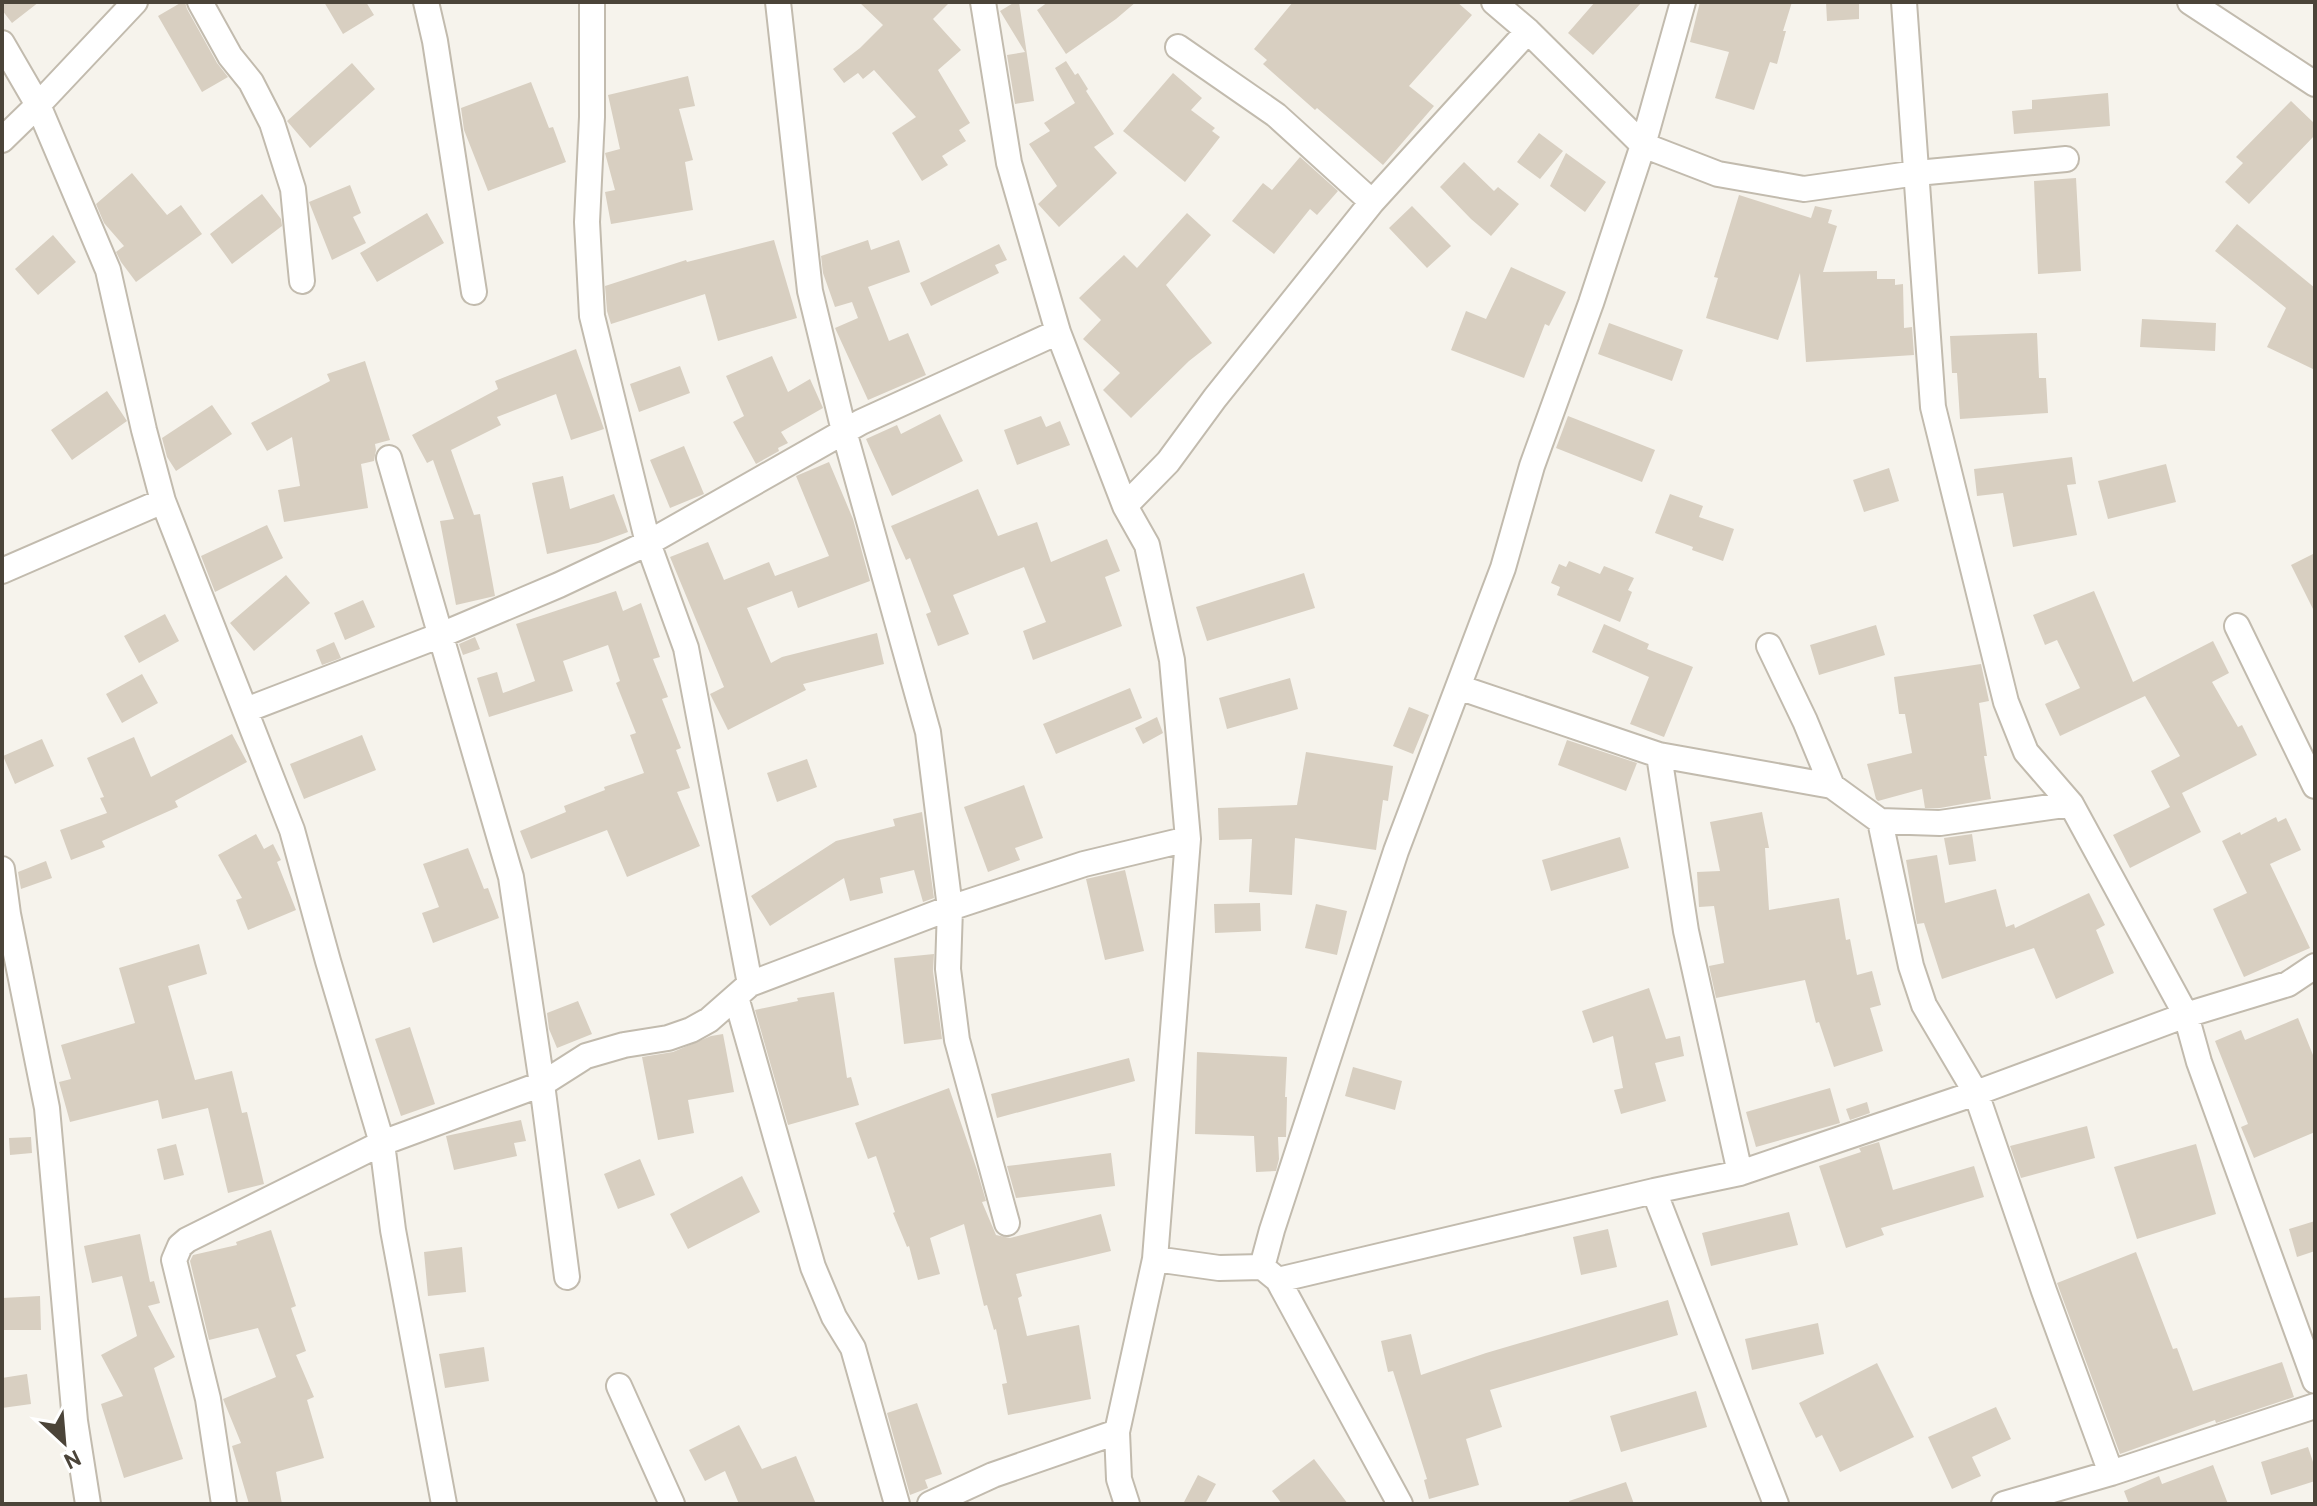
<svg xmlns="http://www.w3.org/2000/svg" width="2317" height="1506" viewBox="0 0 2317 1506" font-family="Overpass,sans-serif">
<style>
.building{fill:#d8cfc1}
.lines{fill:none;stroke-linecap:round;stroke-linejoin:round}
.minor-casing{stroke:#c2bbae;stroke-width:28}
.minor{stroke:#fff;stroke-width:24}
</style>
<rect width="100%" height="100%" fill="#f6f3ec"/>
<path class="building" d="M2,2H39L12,23L2,10Z
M182,2H185L187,9L217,63L228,77L202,92L158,16Z
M324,2H366L374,15L343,34Z
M859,2H950L933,19L961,50L938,70L970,123L959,130L966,141L942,156L948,165L922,181L892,133L916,117L874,70L863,79L858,73L844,83L833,69L860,48L883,25Z
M1015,2H1019L1034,101L1015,104L1007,55L1025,52L1000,11Z
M1048,2H1136L1116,19L1066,54L1037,10Z
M1293,2H1457L1472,15L1409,86L1434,106L1383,165L1317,108L1315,110L1263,64L1267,60L1254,49Z
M1595,2H1642L1593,55L1568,33Z
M1700,2H1792L1783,31H1786L1777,64L1770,62L1754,110L1715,98L1729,52L1690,42Z
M1826,2H1859V19L1827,21Z
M1066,61L1075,75L1078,73L1088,89L1086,91L1114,134L1094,147L1117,173L1059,227L1038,204L1057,186L1029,144L1050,131L1044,123L1075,103L1055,68Z
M352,63L375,89L310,148L287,121Z
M1173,73L1202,98L1191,110L1215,128L1212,131L1220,137L1185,182L1123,131Z
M688,76L695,106L679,109L693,160L685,162L693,210L611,224L605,192L615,190L605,153L620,149L608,95Z
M531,82L549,128L553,127L566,162L488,191L464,130L461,108Z
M2108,93L2110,126L2014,134L2012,111L2032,109V100Z
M2291,101L2315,124V135L2249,204L2225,182L2243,163L2236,157Z
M1539,133L1563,151L1540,179L1517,162Z
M1566,153L1606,182L1585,212L1550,186Z
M1300,157L1338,191L1317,215L1310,209L1274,254L1232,221L1263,183L1272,190Z
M1464,162L1494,191L1498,187L1519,204L1491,236L1471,219L1440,187Z
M132,173L167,215L181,205L202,234L136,282L121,262L116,252L124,246L104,223L96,204Z
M2076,178L2081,271L2038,274L2034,181Z
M350,185L361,213L353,217L366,243L332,260L309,202Z
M262,194L281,219L282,226L232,264L210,234Z
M1739,195L1811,218L1815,206L1832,210L1828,223L1837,226L1823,272L1877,271V279H1895V285L1903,284L1904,328L1912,327L1914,355L1806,362L1800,273L1778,340L1706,318L1718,278L1714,277Z
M1412,206L1451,246L1427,268L1389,228Z
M427,213L444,243L377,282L360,253Z
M1187,213L1211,235L1166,285L1212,343L1189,361L1131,418L1103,390L1120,373L1083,339L1101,320L1079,298L1124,255L1137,268Z
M2237,224L2315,288V370L2267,347L2286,308L2215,251Z
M53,235L76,262L38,295L15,269Z
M774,240L797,318L718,341L705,294L611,324L607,311L605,286L686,260L687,262Z
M868,240L871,250L899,240L910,272L868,287L889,341L908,333L926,375L868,400L835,328L858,318L852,302L835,307L823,273L821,256Z
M999,244L1007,260L995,265L999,273L931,306L920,283Z
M1511,267L1566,292L1549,326L1545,324L1524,378L1451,350L1466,311L1486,319Z
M2142,319L2216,323L2215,351L2140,347Z
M1609,323L1683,350L1672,381L1598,354Z
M2037,333L2039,378H2046L2048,413L1960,419L1957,373H1952L1950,336Z
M576,349L604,429L571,440L556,394L497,417L501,425L451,450L474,515L480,514L495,596L456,605L440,521L454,519L433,460L427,463L412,435L498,389L495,381Z
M772,356L788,392L810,379L823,408L781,432L788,443L778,448L779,451L756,464L733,422L744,416L726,376Z
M365,361L390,440L375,444L376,450L374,461L361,464L368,508L284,522L278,490L300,486L292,437L267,451L251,423L330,381L327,374Z
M680,366L690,393L639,412L630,384Z
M107,391L127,421L72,460L51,430Z
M212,405L232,434L176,471L167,457L162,438Z
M940,414L963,461L892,496L866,439L897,425L901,434Z
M1041,416L1046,427L1060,421L1070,445L1017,465L1004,430Z
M1568,416L1655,450L1642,482L1556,448Z
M684,446L704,494L670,508L650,460Z
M2072,457L2076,484L2067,485L2077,535L2013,547L2003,493L1977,496L1974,469Z
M829,462L853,519L870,581L798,608L792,591L747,608L771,663L782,657L877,633L884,664L803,684L806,690L728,730L710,694L724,687L670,557L708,542L724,580L769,562L775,576L829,556L796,476Z
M2166,464L2176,502L2108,519L2098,481Z
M1889,468L1899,501L1864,512L1853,480Z
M563,476L570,509L614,494L628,532L598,543L547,554L532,483Z
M978,489L998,536L1037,522L1051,562L1107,539L1120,571L1105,577L1122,626L1033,660L1023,631L1046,622L1024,567L953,595L969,634L938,646L926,614L931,612L910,558L906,560L891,526Z
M1670,494L1703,506L1699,517L1734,529L1723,561L1692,550L1693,547L1655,533Z
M267,525L283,558L215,592L201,556Z
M2315,553V613L2291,565Z
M1569,561L1600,574L1604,566L1634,578L1628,590L1632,592L1620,622L1557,595L1560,587L1551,583L1559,564L1566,567Z
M1304,573L1315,608L1207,641L1196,607Z
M286,575L310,603L254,651L230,623Z
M616,591L623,611L641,603L660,657L653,659L668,697L662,699L681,748L676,750L690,788L677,792L700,846L627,877L607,830L531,859L520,831L566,812L564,806L605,790L604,787L644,773L630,735L636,733L616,683L620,681L608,645L563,661L573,691L489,717L477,678L497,672L503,693L535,681L516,624Z
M2094,591L2133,682L2213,641L2229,673L2212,682L2238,727L2242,725L2257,755L2182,793L2201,832L2130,868L2113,835L2170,807L2151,771L2180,756L2145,696L2060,736L2045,704L2080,688L2057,640L2045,645L2033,615Z
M363,600L375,627L345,640L334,613Z
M165,614L179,641L139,663L124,636Z
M1604,624L1649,644L1647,649L1693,667L1664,737L1630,724L1649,677L1592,652Z
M1876,625L1885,655L1819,675L1810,645Z
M475,637L480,649L463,655L459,644Z
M334,642L341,658L322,665L316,650Z
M1981,664L1989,701L1979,703L1987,756H1984L1991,799L1940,808H1925L1922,789L1878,801L1876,799L1867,764L1912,753L1905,714H1899L1894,677Z
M142,674L158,703L122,723L106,694Z
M1290,678L1298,709L1227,729L1219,698Z
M1130,688L1142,718L1056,754L1043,724Z
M1409,707L1429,715L1413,754L1393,746Z
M1157,717L1163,733L1143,744L1135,728Z
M232,734L247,762L175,801L178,807L102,841L105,847L71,860L60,830L107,813L100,798L104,797L87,758L134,737L151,777Z
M362,735L376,770L304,799L290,764Z
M42,739L54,766L15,784L3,756Z
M1567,740L1637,763L1626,791L1558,765Z
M1306,752L1393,766L1388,801L1383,800L1376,850L1295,838L1292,895L1249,892L1252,839L1219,840L1218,808L1297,805Z
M807,759L817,787L777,802L767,773Z
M1024,785L1043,838L1015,848L1020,860L988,872L964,807Z
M922,812L934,898L923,902L914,870L880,878L883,893L850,901L844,878L770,926L751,896L836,841L895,826L893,819Z
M1762,812L1769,848H1765L1769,910L1839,898L1846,940L1850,939L1857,975L1872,971L1881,1005L1870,1008L1883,1051L1834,1067L1819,1022L1816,1023L1805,980L1716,998L1709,966L1724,963L1714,906L1699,907L1697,872L1720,871L1710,822Z
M2276,817L2278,822L2286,818L2301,850L2270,864L2310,948L2244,977L2213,909L2247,893L2222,841L2240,832L2241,835Z
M256,834L264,849L273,844L281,860L277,862L296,910L248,930L236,900L242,898L218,855Z
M1972,834L1976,861L1949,865L1944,838Z
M1620,837L1629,868L1551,891L1542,860Z
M468,848L484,889L488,888L499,918L433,943L422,913L439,907L423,864Z
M1937,855L1945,903L1996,889L2006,927L2014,924L2015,928L2089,893L2105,925L2096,930L2114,973L2056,999L2034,948L1942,979L1924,923L1917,924L1906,860Z
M46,861L52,878L21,889L18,872Z
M1125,870L1144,951L1105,960L1086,879Z
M1260,903L1261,931L1215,933L1214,904Z
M1316,904L1347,911L1337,955L1305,948Z
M199,944L207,974L168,986L195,1080L232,1071L242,1113L247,1112L264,1184L228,1193L208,1108L162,1119L158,1100L70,1122L59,1082L71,1079L61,1045L135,1023L119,968Z
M934,954L933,971L942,1039L904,1044L894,958Z
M1649,988L1666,1039L1680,1036L1684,1056L1655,1063L1666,1101L1621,1114L1614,1090L1623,1088L1613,1036L1593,1043L1582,1011Z
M834,992L847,1078L851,1077L859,1105L788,1125L755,1010L798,1001L797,998Z
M578,1001L592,1034L557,1048L549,1029L547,1013Z
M2298,1018L2315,1060V1132L2254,1158L2241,1127L2248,1124L2215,1041L2241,1030L2245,1040Z
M410,1027L435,1104L401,1116L375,1039Z
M723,1034L734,1092L688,1100L694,1133L658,1140L642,1057L673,1052L711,1036Z
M1197,1052L1287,1057L1285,1097H1287L1286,1137H1278L1279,1159L1276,1171L1256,1172L1254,1136L1195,1134Z
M1129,1058L1135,1081L997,1118L991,1094Z
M1353,1067L1402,1081L1395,1110L1345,1096Z
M949,1088L977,1170L986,1201L982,1202L996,1235L1010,1238L1101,1214L1111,1251L1016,1274L1022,1296L1018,1298L1027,1336L1079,1325L1091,1399L1008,1415L1002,1384L1007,1383L996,1329L994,1330L987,1305L984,1306L964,1224L930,1238L940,1274L918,1280L909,1246L907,1247L893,1213L895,1212L876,1156L868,1159L855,1123Z
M1830,1088L1840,1123L1756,1147L1746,1112Z
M1867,1102L1870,1113L1850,1120L1846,1109Z
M521,1120L526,1141L514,1143L517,1156L454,1170L446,1136Z
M2087,1126L2095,1158L2021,1178L2010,1146Z
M31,1137L32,1153L10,1155L9,1138Z
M1879,1142L1893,1190L1974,1166L1984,1197L1881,1228L1884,1235L1846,1248L1819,1166L1861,1152L1859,1148Z
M176,1144L184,1175L164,1180L157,1149Z
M2196,1144L2216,1214L2137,1239L2114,1167Z
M1111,1153L1115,1186L1016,1198L1007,1166Z
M640,1159L655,1195L618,1209L604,1174Z
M742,1176L760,1212L688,1249L670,1214Z
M1789,1212L1798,1245L1711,1266L1702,1233Z
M2315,1221V1251L2297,1257L2289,1229Z
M1608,1229L1617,1267L1581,1275L1573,1237Z
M271,1230L296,1306L291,1308L306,1351L296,1355L314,1397L307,1400L324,1458L276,1472L282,1504H249L232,1446L241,1443L223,1399L276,1377L258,1328L209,1340L190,1261L193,1255L237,1245L236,1242Z
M140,1234L150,1282L154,1281L160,1303L148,1306L175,1357L154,1368L183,1459L124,1478L101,1404L123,1396L101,1355L137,1336L122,1276L92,1283L84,1246Z
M462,1247L466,1292L428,1296L424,1252Z
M2136,1252L2173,1349L2177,1348L2193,1391L2282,1362L2294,1397L2216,1423L2215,1420L2120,1454L2057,1283Z
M40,1296L41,1330H2V1298Z
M1668,1300L1678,1335L1490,1390L1502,1427L1466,1439L1479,1485L1429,1499L1424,1480L1427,1479L1393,1371L1388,1372L1381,1341L1411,1334L1421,1375L1486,1353Z
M1818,1323L1824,1354L1752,1370L1745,1339Z
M484,1347L489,1381L445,1388L439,1354Z
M1877,1363L1914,1437L1840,1472L1822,1435L1816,1438L1799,1403Z
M27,1374L31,1404L2,1408V1378Z
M1696,1391L1707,1427L1621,1452L1610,1416Z
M917,1403L942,1474L925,1480L928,1488L910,1495L887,1413Z
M1996,1407L2011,1439L1972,1457L1981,1476L1952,1489L1928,1437Z
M739,1425L762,1469L796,1456L816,1504H739L725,1471L705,1481L689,1450Z
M2308,1447L2315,1468V1481L2271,1495L2261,1462Z
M1314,1459L1348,1504H1282L1272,1491Z
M2213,1465L2228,1504H2129L2124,1491L2159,1476L2162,1484Z
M1198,1475L1216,1484L1205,1504H1183Z
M1626,1482L1634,1504H1570L1569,1501Z"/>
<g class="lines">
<g class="minor-casing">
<path id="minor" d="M200,2L230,56L251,82L272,123L293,189L302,281
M426,2L435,41L474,292
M592,2V117L587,222L592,316L648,543L686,648L750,984
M778,2L810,291L844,431L928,732L950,908L948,969L957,1040L1007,1223
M983,2L1009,163L1058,332L1125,506L1147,545L1172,660L1188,839L1155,1259L1117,1432L1119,1479L1127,1504
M1494,2L1528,31L1643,145L1718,174L1804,189L1917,173L2066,159
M1904,2L1933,407L2006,702L2026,752L2071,804L2186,1015L2199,1062L2315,1381
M2190,2L2315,84
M2,43L38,105L108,270L144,430L163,501L292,830L328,961L382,1143L393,1230L444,1504
M1178,47L1276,115L1372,202
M2,140L38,105L135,2
M389,458L511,877L542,1084L567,1277
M1125,506L1168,462L1215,398L1372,202L1528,31
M2,571L163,501
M2237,626L2315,786
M1769,646L1805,721L1832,786
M1458,687L1659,755L1832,786L1880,821L1940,823L2071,804
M246,710L441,635L559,585L648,543L861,422L1058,332
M1659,755L1686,931L1740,1173
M1880,821L1911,966L1924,1005L1976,1093L2044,1291L2111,1473
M2,869L8,914L47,1108L75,1421L88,1504
M736,997L813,1267L834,1317L853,1348L897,1504
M1654,1191L1776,1504
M1155,1259L1219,1268L1262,1267L1272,1230L1396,851L1503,568L1532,466L1591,303L1643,145L1683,2
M1262,1267L1278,1280L1654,1191L1740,1173L1976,1093L2186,1015L2288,984L2315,966
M1278,1280L1400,1504
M619,1386L672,1504
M224,1504L208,1399L174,1260L180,1246L187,1240L382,1143L542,1084L586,1056L624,1045L668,1038L691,1030L709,1020L750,984L950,908L1084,864L1188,839
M930,1504L993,1475L1117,1432
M2004,1504L2111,1473L2315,1406"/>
</g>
<use href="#minor" class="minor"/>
</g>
<rect width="2317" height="1506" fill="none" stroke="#4b4439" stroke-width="8"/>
<g transform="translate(64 1442) rotate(154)" stroke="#ffffff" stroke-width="6" paint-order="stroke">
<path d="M0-6L14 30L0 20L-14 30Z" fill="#4b4439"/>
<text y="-12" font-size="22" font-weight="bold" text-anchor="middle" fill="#4b4439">N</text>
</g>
</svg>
